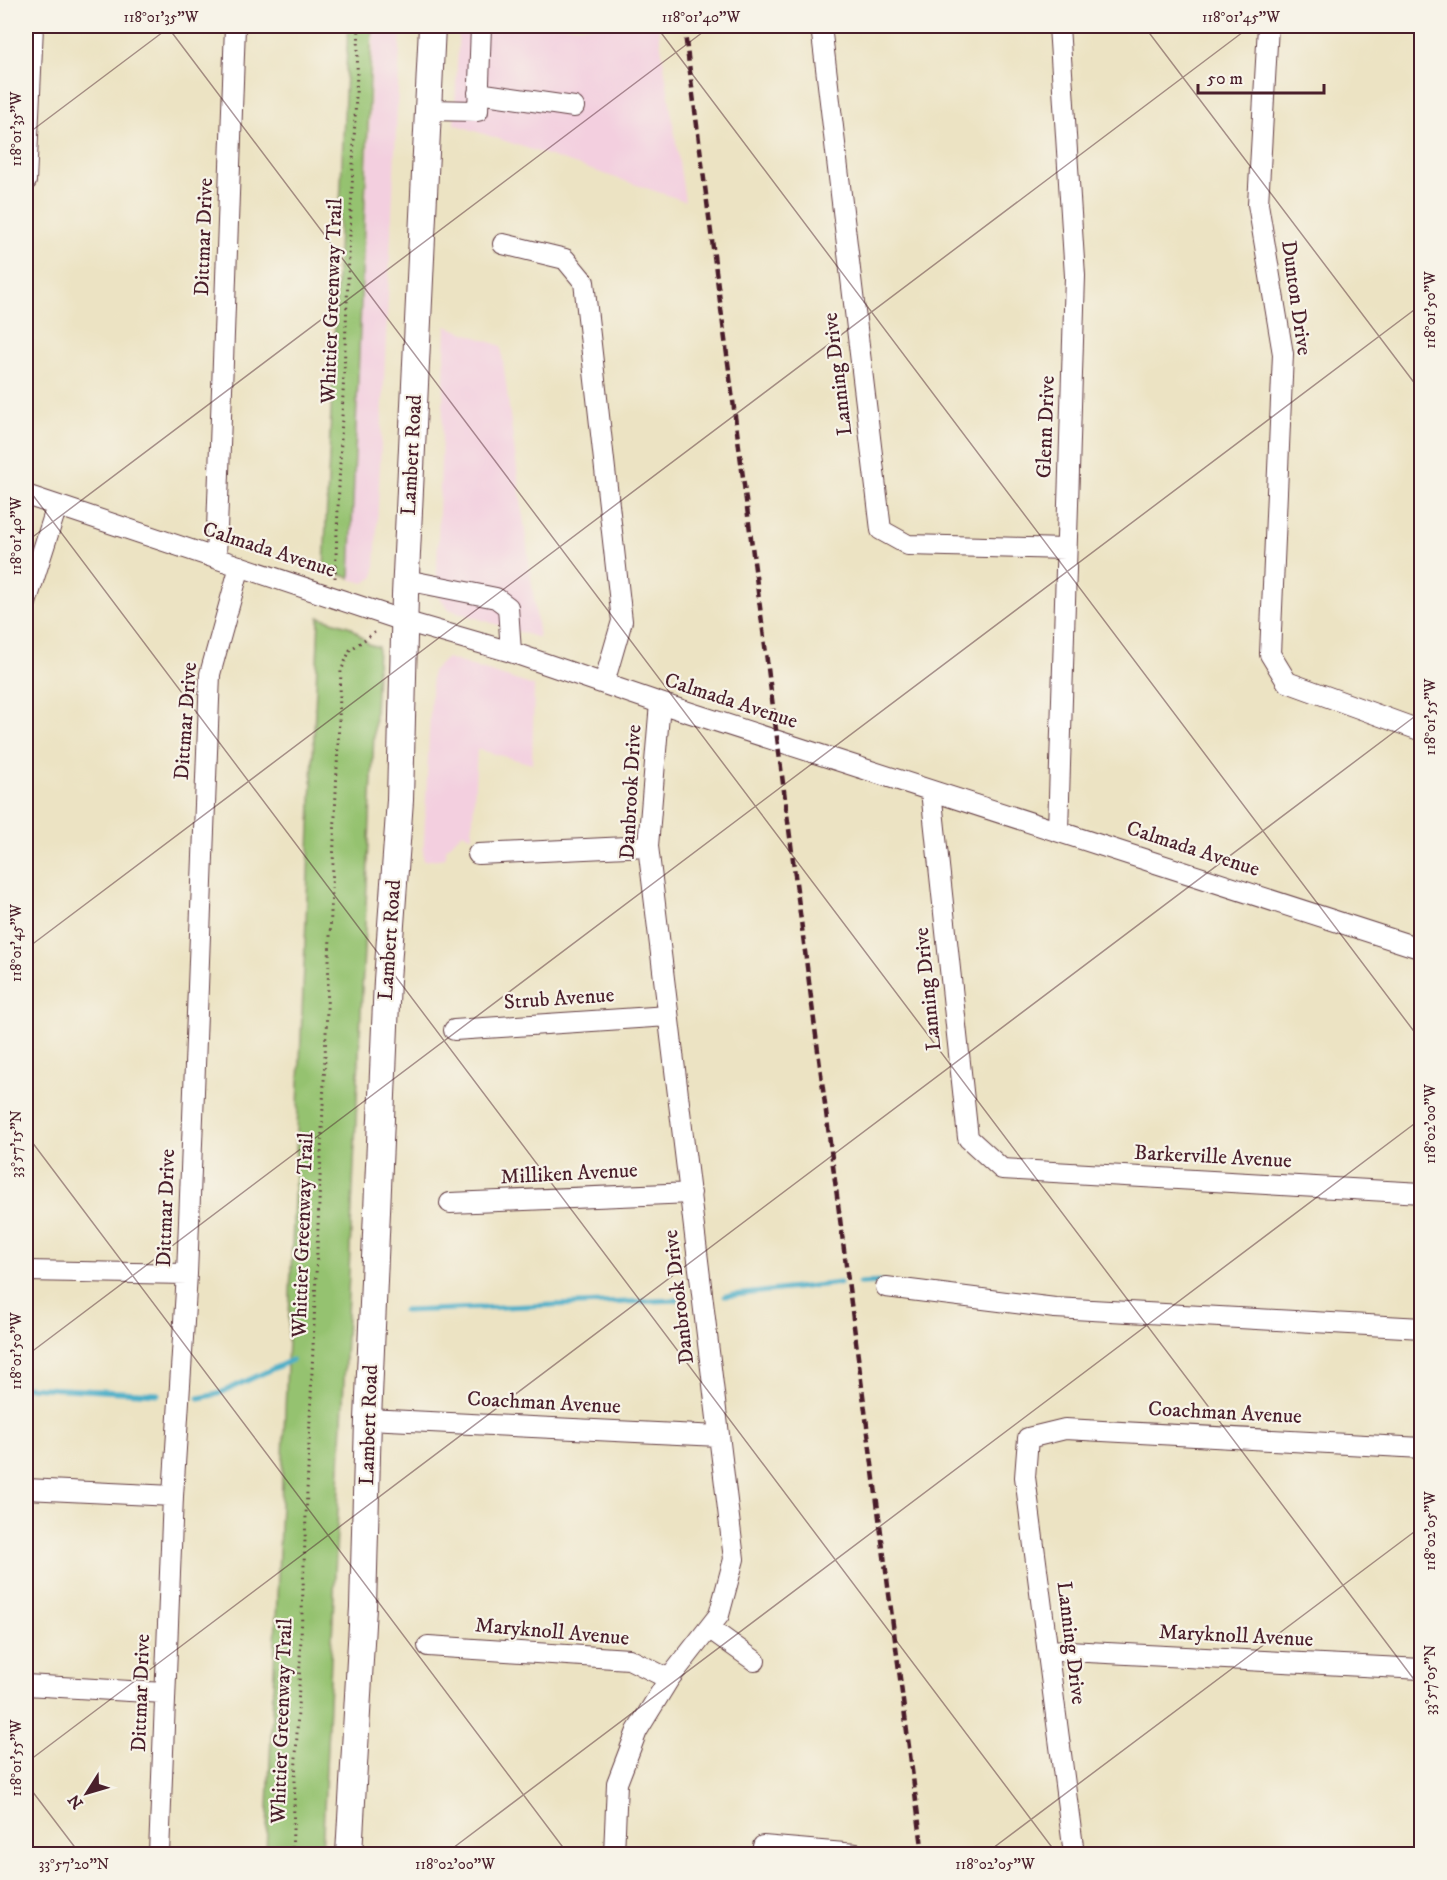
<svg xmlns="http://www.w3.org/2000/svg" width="1447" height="1880" font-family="'IM FELL DW Pica',serif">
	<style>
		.built { fill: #f3cfdf }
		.park { fill: #95c270; stroke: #70704e; stroke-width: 1.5 }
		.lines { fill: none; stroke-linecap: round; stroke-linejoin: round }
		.stream { stroke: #48aec8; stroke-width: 5 }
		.minor-casing { stroke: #623c42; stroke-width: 22 }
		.major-casing { stroke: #623c42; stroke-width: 28 }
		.path { stroke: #623c42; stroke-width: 3; stroke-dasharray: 1.5 4.5; stroke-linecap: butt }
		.minor { stroke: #fff; stroke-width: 20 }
		.major { stroke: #fff; stroke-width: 26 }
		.rail { stroke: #4a1f2b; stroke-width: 4.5; stroke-dasharray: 9 4.5; stroke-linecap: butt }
		.ticks { fill: none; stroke: #4a1f2b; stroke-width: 1.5; stroke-opacity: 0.45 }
		.labels { text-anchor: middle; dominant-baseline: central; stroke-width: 4.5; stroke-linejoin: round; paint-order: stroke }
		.street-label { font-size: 21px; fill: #4a1f2b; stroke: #f7f3e8 }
		.neatline { fill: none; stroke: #4a1f2b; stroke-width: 2 }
		.ticks-label { font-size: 15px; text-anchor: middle; fill: #4a1f2b }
	</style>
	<rect width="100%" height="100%" fill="#f7f3e8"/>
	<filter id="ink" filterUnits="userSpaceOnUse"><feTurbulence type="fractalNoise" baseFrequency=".0167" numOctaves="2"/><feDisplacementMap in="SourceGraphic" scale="12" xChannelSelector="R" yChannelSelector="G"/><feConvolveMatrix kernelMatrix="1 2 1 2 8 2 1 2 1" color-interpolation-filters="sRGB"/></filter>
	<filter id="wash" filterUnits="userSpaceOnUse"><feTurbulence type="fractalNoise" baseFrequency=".008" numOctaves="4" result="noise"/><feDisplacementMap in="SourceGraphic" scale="24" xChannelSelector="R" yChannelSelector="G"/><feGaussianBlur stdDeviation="1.35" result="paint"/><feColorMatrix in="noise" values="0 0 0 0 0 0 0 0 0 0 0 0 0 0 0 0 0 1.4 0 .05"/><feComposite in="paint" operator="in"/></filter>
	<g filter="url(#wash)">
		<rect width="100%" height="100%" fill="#ece3c3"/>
		<path class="built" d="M 374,26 L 401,26 L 375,568 L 374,577 L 364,583 L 350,579 Z
			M 459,26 L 658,26 L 685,201 L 454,124 Z
			M 446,326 L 501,346 L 539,638 L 448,609 L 436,593 Z
			M 447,658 L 534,686 L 532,764 L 477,749 L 472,836 L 463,833 L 457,837 L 446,849 L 445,858 L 423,861 L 432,671 Z"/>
		<path class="park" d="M 348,26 L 372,26 L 350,578 L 324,569 Z
			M 319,617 L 351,627 L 369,644 L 378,647 L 322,1854 L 266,1854 Z"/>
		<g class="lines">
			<path class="stream" d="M 859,1283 L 884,1282
				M 725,1296 L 840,1283
				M 404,1311 L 677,1300
				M 26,1387 L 158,1394
				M 199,1398 L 218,1394 L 292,1360"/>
		</g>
	</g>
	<g filter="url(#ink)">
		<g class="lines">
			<defs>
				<path id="minor" d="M 821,26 L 881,530 L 908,545 L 1066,549
					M 1268,26 L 1258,204 L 1283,354 L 1270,654 L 1287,682 L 1422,731
					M 478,93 L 574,107
					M 428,110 L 478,111 L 481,26
					M 26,181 L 33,26
					M 503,244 L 565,259 L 584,282 L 622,621 L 604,683
					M 26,495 L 404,621 L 511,652 L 660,703 L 1422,949
					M 216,557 L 235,26
					M 406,580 L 496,598 L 508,607 L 511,652
					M 26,603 L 57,506
					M 931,791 L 968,1138 L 1002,1169 L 1422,1193
					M 1058,830 L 1075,276 L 1059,26
					M 478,854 L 648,846
					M 454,1030 L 668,1016
					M 450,1203 L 691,1193
					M 26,1271 L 187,1274
					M 886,1287 L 1055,1308 L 1422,1328
					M 368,1419 L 719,1436
					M 26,1489 L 173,1496
					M 709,1628 L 755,1661
					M 428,1646 L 629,1659 L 669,1679
					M 1048,1650 L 1422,1669
					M 26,1685 L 164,1693
					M 763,1846 L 856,1854
					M 159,1854 L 173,1496 L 187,1274 L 210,674 L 240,566
					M 614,1854 L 617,1783 L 637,1731 L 669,1679 L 719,1615 L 734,1559 L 648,846 L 660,703
					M 1074,1854 L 1025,1477 L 1028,1438 L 1065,1429 L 1422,1448"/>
				<path id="major" d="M 349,1854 L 363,1607 L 368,1419 L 387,980 L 400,800 L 405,595 L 432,26"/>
			</defs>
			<use href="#minor" class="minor-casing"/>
			<use href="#major" class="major-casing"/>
			<path class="path" d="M 335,578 L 359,26
				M 292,1854 L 341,671 L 350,650 L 375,632"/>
			<use href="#minor" class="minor"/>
			<use href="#major" class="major"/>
			<path class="rail" d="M 684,26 L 923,1854"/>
		</g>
	</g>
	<path class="ticks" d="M 167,26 L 1422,1690M 656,26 L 1422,1042M 1144,26 L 1422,393M 26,135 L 171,26M 26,486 L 1057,1854M 26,542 L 711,26M 26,949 L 1251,26M 26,1134 L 568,1854M 26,1356 L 1422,304M 26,1763 L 1422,711M 26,1783 L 80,1854M 445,1854 L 1422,1118M 985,1854 L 1422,1526"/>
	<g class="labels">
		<g class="street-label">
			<text transform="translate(204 237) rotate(-88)">Dittmar Drive</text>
			<text transform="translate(1296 298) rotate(82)">Dunton Drive</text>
			<text transform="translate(332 301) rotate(-88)">Whittier Greenway Trail</text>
			<text transform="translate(838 374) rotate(-97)">Lanning Drive</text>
			<text transform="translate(1046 427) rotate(-88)">Glenn Drive</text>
			<text transform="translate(412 455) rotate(-87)">Lambert Road</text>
			<text transform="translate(269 550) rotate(18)">Calmada Avenue</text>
			<text transform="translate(731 701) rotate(18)">Calmada Avenue</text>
			<text transform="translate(186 721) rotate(-86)">Dittmar Drive</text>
			<text transform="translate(631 792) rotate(-87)">Danbrook Drive</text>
			<text transform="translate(1193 849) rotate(18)">Calmada Avenue</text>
			<text transform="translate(390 940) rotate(-86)">Lambert Road</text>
			<text transform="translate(928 989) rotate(-96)">Lanning Drive</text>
			<text transform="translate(559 999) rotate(-4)">Strub Avenue</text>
			<text transform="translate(1213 1157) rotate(3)">Barkerville Avenue</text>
			<text transform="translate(569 1174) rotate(-3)">Milliken Avenue</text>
			<text transform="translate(166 1208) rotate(-88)">Dittmar Drive</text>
			<text transform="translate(303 1235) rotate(-88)">Whittier Greenway Trail</text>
			<text transform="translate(679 1297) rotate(-97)">Danbrook Drive</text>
			<text transform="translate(544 1403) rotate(3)">Coachman Avenue</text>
			<text transform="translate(1225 1413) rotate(3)">Coachman Avenue</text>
			<text transform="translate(369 1425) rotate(-88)">Lambert Road</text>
			<text transform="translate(552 1632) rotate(5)">Maryknoll Avenue</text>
			<text transform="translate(1236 1636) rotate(3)">Maryknoll Avenue</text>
			<text transform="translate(1071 1643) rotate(83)">Lanning Drive</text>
			<text transform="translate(141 1693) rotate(-88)">Dittmar Drive</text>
			<text transform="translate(282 1721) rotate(-88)">Whittier Greenway Trail</text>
		</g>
	</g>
	<rect width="1447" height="1880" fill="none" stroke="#f7f3e8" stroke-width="66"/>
	<g transform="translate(87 1793) rotate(233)" stroke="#f7f3e8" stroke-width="4.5" paint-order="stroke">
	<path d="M0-4.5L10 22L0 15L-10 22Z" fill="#4a1f2b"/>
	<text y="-9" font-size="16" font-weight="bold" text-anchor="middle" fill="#4a1f2b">N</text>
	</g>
	<path d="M1198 84v9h126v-9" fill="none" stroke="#4a1f2b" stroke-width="3"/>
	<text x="1207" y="84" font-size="18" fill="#4a1f2b" stroke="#f7f3e8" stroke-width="4.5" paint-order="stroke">50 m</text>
	<rect x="33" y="33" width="1381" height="1814" class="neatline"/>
	<g class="ticks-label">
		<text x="161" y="22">118°01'35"W</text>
		<text x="701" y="22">118°01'40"W</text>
		<text x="1241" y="22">118°01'45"W</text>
		<text transform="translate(16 129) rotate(-90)" y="5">118°01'35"W</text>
		<text transform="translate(1430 310) rotate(-90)" y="5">118°01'50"W</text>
		<text transform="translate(16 536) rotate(-90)" y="5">118°01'40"W</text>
		<text transform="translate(1430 717) rotate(-90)" y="5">118°01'55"W</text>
		<text transform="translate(16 943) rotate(-90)" y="5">118°01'45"W</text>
		<text transform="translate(1430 1124) rotate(-90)" y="5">118°02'00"W</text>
		<text transform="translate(16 1144) rotate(-90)" y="5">33°57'15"N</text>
		<text transform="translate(16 1351) rotate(-90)" y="5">118°01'50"W</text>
		<text transform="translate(1430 1531) rotate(-90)" y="5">118°02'05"W</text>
		<text transform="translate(1430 1680) rotate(-90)" y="5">33°57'05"N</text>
		<text transform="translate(16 1758) rotate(-90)" y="5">118°01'55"W</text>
		<text x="74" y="1869">33°57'20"N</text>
		<text x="455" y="1869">118°02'00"W</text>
		<text x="995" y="1869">118°02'05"W</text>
	</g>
</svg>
